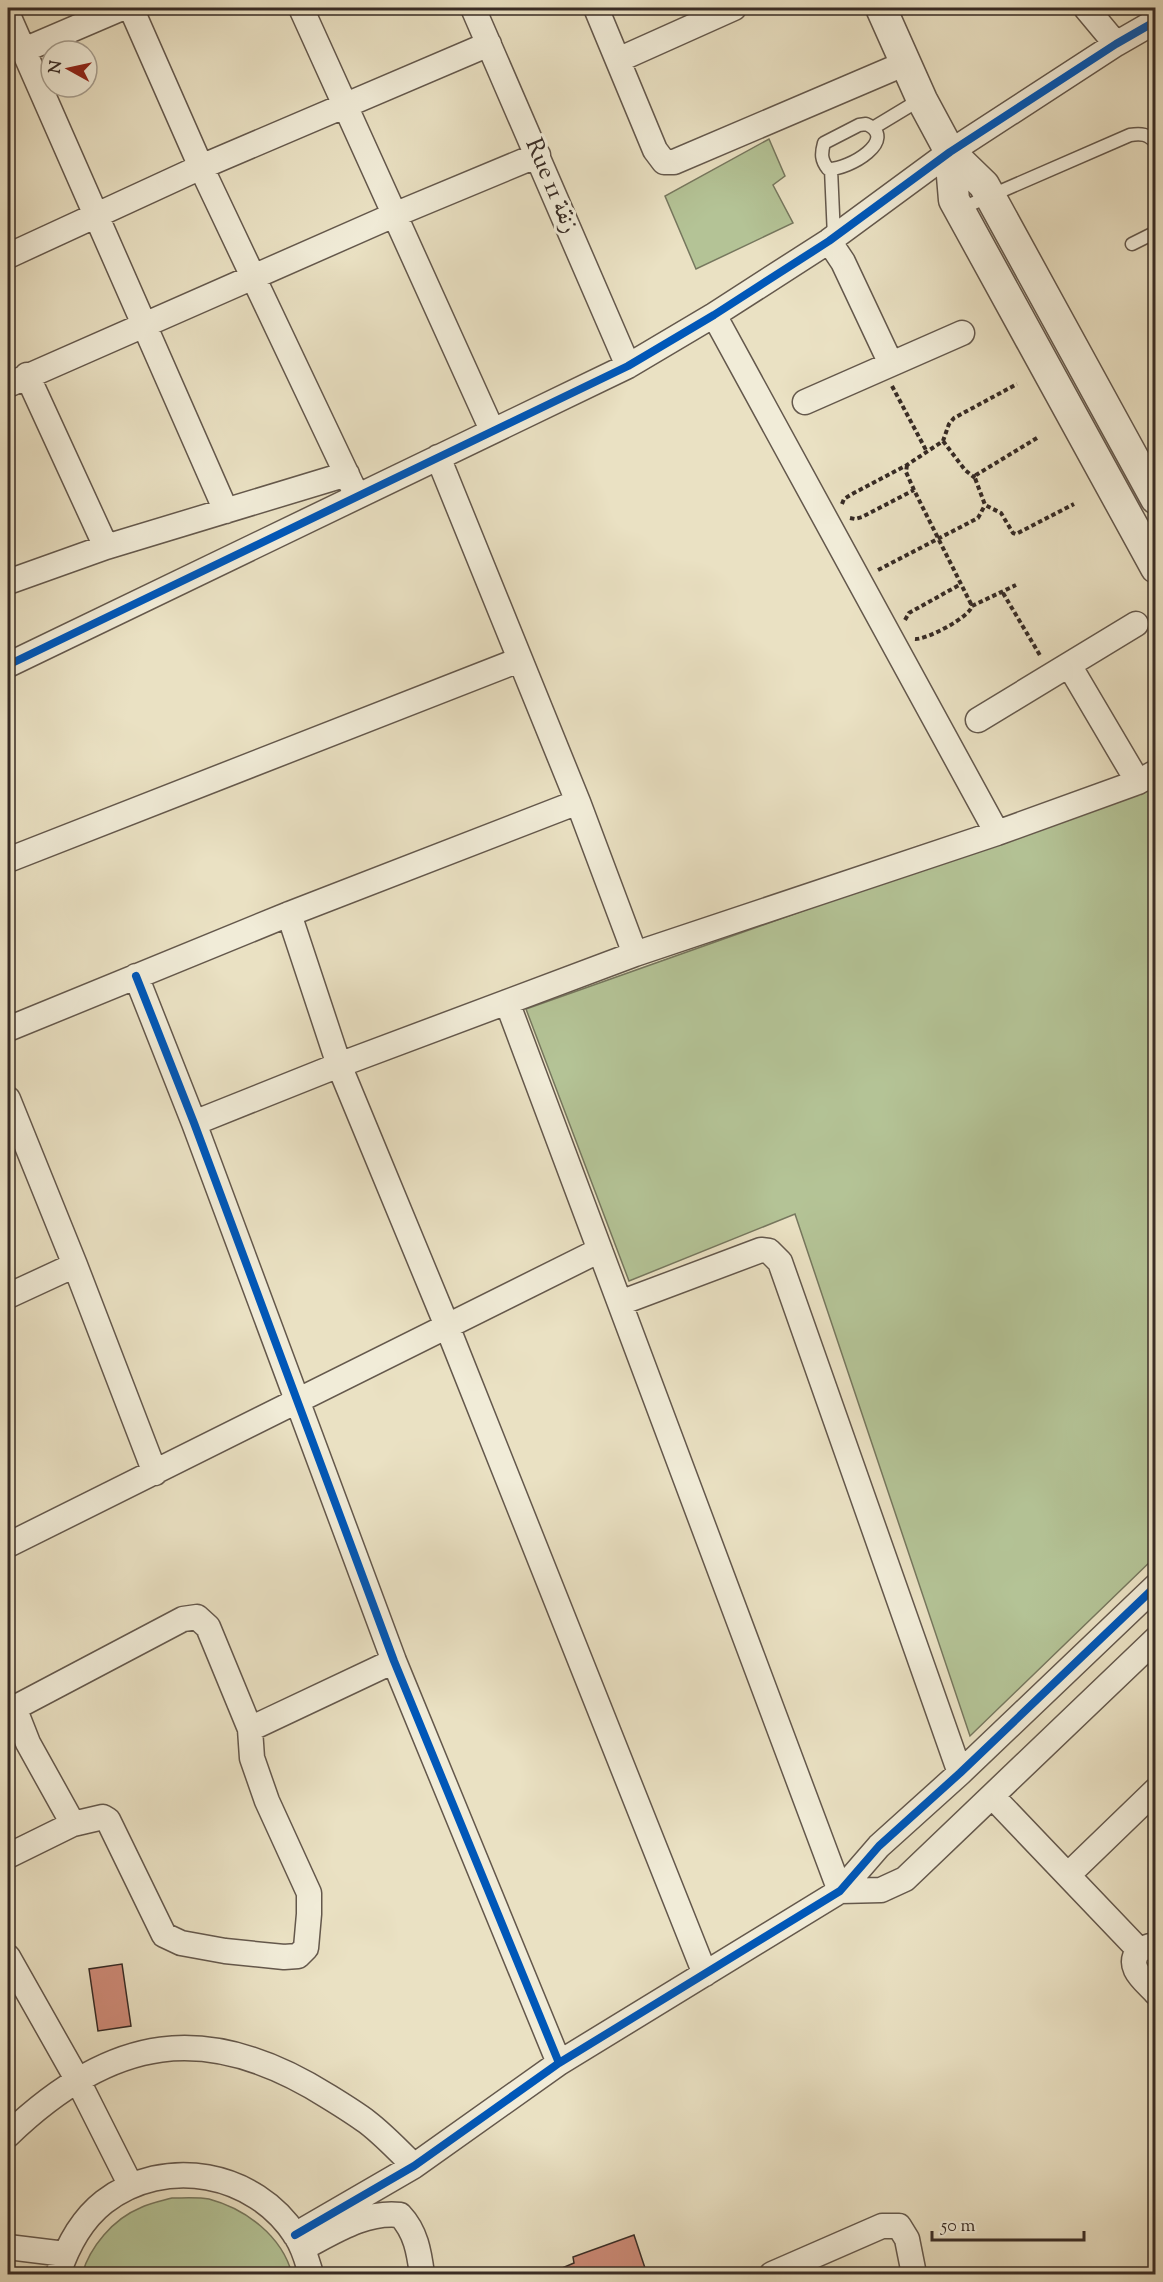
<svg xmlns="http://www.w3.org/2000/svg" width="1163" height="2282" font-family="'Sorts Mill Goudy',Amiri,serif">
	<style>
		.green { fill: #b4c396; stroke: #76775e; stroke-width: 1.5 }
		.building { fill: #ce8b78; stroke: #372b25; stroke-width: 1.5 }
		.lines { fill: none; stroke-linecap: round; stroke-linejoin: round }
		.service-casing { stroke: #64584c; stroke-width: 15 }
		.minor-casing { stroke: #64584c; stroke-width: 27 }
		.tertiary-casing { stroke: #64584c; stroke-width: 33 }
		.path { stroke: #372b25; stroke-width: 4; stroke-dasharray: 4.5 3; stroke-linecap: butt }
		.service { stroke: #f1ecd8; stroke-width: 12 }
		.minor { stroke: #f1ecd8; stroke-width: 24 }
		.tertiary { stroke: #f1ecd8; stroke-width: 30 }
		.cycleway-casing { stroke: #f1ecd8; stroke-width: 11 }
		.cycleway { stroke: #0057b8; stroke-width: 8 }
		.labels { text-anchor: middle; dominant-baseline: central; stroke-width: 6; stroke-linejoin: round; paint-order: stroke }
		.street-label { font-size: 24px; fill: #372b25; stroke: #f1ecd8 }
	</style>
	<rect width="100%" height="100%" fill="#eae1c3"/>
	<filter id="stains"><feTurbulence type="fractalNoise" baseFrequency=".00333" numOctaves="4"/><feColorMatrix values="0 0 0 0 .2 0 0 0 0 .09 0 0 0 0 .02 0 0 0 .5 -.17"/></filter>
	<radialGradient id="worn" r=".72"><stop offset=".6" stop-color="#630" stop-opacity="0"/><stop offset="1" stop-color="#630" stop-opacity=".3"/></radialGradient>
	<path class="green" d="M 769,139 L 785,176 L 773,185 L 793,223 L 696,269 L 665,196 Z
		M 1155,786 L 1155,1557 L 970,1736 L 795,1214 L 629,1281 L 526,1009 Z
		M 172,2198 C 184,2198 198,2197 209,2199 C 246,2209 282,2236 292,2274 L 82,2274 C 90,2247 113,2219 140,2208 C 150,2203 161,2201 172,2198 Z"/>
	<path class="building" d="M 122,1964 L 131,2026 L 98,2031 L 89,1969 Z
		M 634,2235 L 647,2274 L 548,2274 L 574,2263 L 573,2257 Z"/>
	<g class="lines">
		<defs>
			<path id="service" d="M 866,124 C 900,139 849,170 828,169 C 821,160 821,154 824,143 L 859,125 Z
				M 873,128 L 921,99
				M 831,169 L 834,237
				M 960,209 L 1130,135 C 1141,133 1148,134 1156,143
				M 1132,244 L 1156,232"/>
			<path id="minor" d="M 131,8 L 201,167 L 357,496
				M 301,8 L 492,430
				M 473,8 L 628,366
				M 596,8 L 655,150 L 664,162 L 674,162 L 906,63
				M 1086,8 L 1116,44
				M 8,15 L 226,511
				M 24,50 L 122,8
				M 618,60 L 734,8
				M 829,241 L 843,262 L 891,364
				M 8,256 L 201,167 L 489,44
				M 714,315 L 997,833
				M 27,375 L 106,547
				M 8,385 L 394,215 L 538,155
				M 805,402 L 962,333
				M 438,457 L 578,802 L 635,954
				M 8,582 L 106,547 L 347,474
				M 8,665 L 628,366 L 714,315 L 829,241 L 950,152 L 1116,44 L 1156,21
				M 1069,665 L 1138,782
				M 978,720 L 1136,624
				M 8,860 L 519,660
				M 289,914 L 339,1065 L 447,1326 L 705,1974
				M 136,976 L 194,1123 L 394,1661 L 559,2063
				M 507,1002 L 840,1891
				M 8,1029 L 289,914 L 578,802
				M 8,1099 L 75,1265 L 155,1473
				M 194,1123 L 339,1065 L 635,954 L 997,833 L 1138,782 L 1156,772
				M 8,1296 L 75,1265
				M 620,1303 L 761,1250 L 769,1251 L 780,1262 L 960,1773
				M 8,1545 L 600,1250
				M 250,1729 L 394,1661
				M 992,1796 L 1139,1950
				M 8,1856 L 73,1824 L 103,1817 L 108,1820 L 164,1935 L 181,1943 L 225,1951 L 284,1957 L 298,1956 L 306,1948 L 309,1914 L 309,1893 L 267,1801 L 252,1758 L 250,1729 L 208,1627 L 197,1617 L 183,1619 L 20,1705 L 15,1710 L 28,1743 L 73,1824
				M 1068,1875 L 1156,1790
				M 840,1891 L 881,1890 L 905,1879 L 1156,1639
				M 1156,1947 L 1150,1946 L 1139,1950 C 1125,1967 1144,1980 1156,1993
				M 8,1957 L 77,2079 L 131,2186
				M 8,2135 C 111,2036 206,2019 329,2097 C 342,2105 355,2113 367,2122 C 384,2135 399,2151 414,2166
				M 295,2235 L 414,2166 L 559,2063 L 840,1891 L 879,1846 L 960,1773 L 1156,1586
				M 8,2247 L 65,2254
				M 303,2248 C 334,2232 365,2211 400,2215 C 416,2232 419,2252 422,2274
				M 58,2274 C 67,2247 81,2220 104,2202 C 165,2155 255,2172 296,2236 C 304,2248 307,2261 311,2274
				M 772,2274 L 882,2226 L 899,2226 L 907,2239 L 914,2274"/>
			<path id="tertiary" d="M 881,8 L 922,100 L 950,152 L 984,185 L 1156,499
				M 950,152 L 954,200 L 1156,568"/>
		</defs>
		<use href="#service" class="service-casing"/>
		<use href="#minor" class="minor-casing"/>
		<use href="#tertiary" class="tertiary-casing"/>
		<path class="path" d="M 892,386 L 927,452
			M 1037,438 L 976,475 L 975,478 L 985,505 L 1001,513 L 1013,533 L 1016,534 L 1074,504
			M 943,441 L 965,470 L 975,478
			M 907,465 L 906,472 L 914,490 L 972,606
			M 842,504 L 844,499 L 852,494 L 907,465 L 943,441 L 949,424 L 954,418 L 1017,384
			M 850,518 L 855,519 L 862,517 L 914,490
			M 878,570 L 978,518 L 985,505
			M 1003,593 L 1041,657
			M 905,620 L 909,613 L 961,584
			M 915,639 C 926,640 970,617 972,606 L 1016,585"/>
		<use href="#service" class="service"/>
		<use href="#minor" class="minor"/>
		<use href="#tertiary" class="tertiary"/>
		<defs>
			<path id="cycleway" d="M 8,665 L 628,366 L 714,315 L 829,241 L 950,152 L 1116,44 L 1156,21
				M 136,976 L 194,1123 L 394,1661 L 559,2063
				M 295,2235 L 414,2166 L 559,2063 L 840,1891 L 879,1846 L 960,1773 L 1156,1586"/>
		</defs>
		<use href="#cycleway" class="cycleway-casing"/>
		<use href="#cycleway" class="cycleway"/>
	</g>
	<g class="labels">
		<g class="street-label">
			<text transform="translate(551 186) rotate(67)">Rue 11 زنقة</text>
		</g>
	</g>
	<rect width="1163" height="2282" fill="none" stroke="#eae1c3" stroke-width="30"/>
	<rect x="9" y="9" width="1145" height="2264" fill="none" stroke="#372b25" stroke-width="3"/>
	<rect x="15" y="15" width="1133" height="2252" fill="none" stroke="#372b25" stroke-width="1.5"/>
	<g transform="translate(69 69) rotate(278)"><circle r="28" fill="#f1ecd8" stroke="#a79f90" stroke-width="1.5"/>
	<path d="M0-4.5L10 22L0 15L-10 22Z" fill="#8f2418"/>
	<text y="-9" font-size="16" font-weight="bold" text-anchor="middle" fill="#372b25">N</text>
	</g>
	<path d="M932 2231v9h152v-9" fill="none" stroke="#372b25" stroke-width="3"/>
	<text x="941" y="2231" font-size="18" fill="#372b25" stroke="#f1ecd8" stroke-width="4.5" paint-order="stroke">50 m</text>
	<rect width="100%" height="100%" filter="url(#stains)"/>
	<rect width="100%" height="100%" fill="url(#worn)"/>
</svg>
